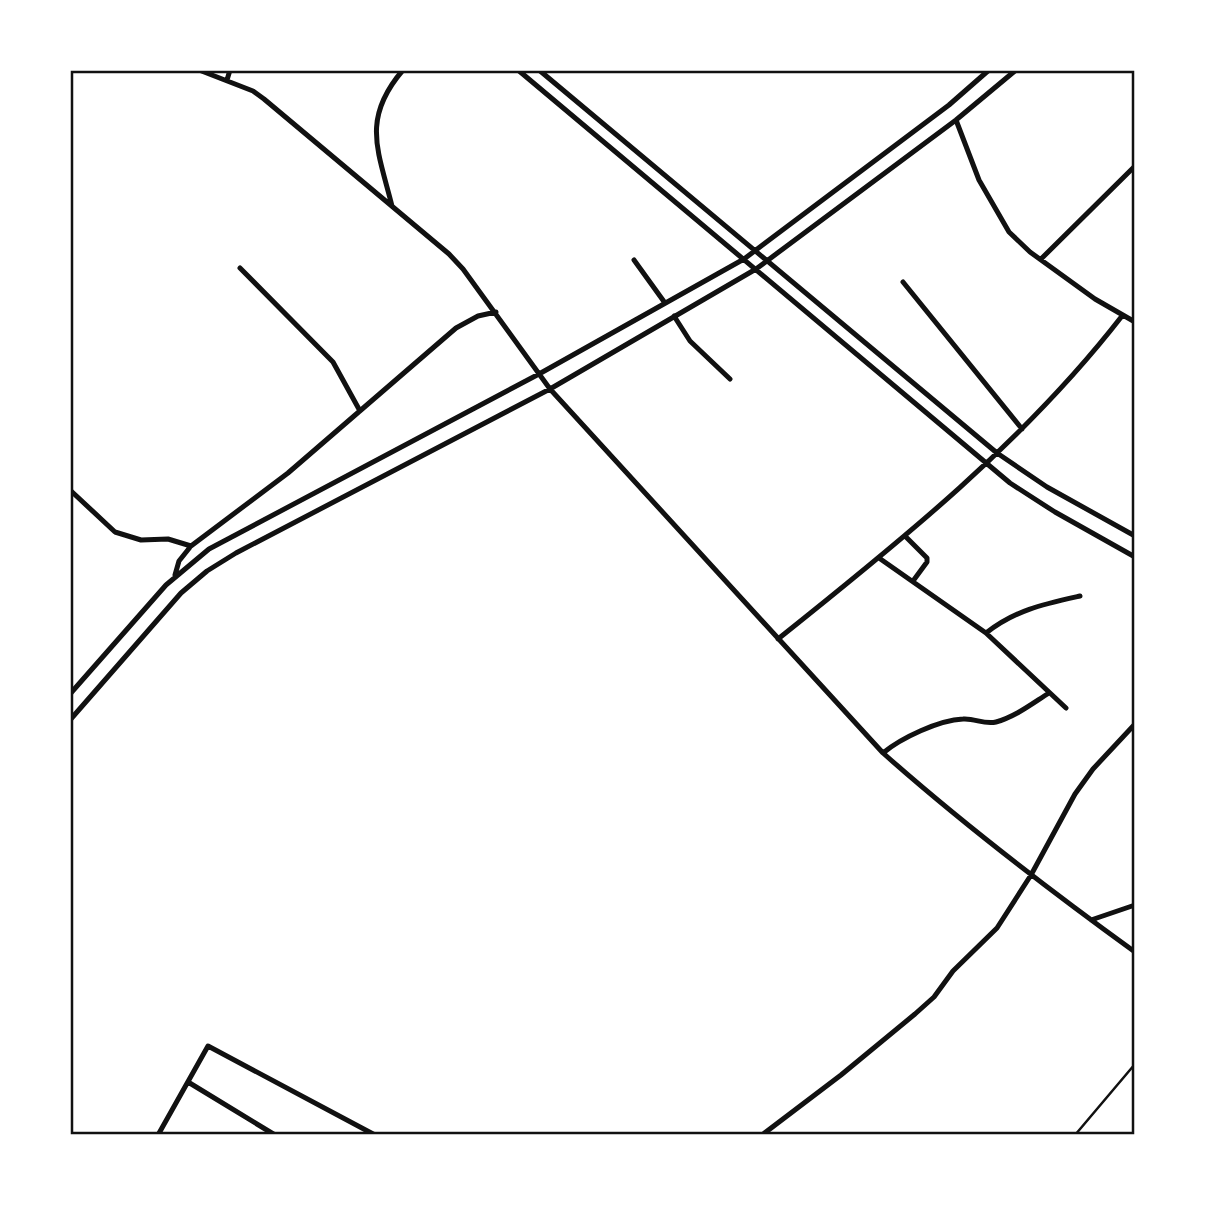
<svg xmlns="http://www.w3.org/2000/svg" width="1205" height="1205" font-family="Roboto,sans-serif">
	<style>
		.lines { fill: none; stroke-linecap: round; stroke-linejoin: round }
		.service { stroke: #111; stroke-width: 2.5 }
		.minor { stroke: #111; stroke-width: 5 }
		.neatline { fill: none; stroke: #111; stroke-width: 2.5 }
	</style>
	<rect width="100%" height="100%" fill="#fff"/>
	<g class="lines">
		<path class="service" d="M 1075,1135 L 1135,1064"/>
		<path class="minor" d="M 199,70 L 253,91 L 264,99 L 449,254 L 463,269 L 550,389 L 883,753 C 963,824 1048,889 1135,952
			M 518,70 L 1010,483 L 1055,512 L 1135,557
			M 539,70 L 997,453 L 1047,487 L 1135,536
			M 227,80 L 230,70
			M 956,120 L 979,180 L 1009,232 L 1030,252 L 1095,299 L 1135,322
			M 392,206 C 378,150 361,119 403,70
			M 1041,259 L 1135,166
			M 634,260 L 665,303
			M 240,268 L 333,362 L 360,411
			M 903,282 L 1022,429
			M 674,316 L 690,341 L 730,379
			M 70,490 L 115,532 L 141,540 L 168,539 L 191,546
			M 905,536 L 927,558 L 927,562 L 913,581
			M 879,558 L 986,633 L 1066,708
			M 175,575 L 179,561 L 191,546 L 288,473 L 456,328 L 478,316 L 496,312
			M 986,633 C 1015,610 1044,604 1080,596
			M 778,639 C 901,541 1025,441 1122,316
			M 70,694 L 166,585 L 209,549 L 539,374 L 744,259 L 949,105 L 989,70
			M 70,720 L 181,593 L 207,571 L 236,553 L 550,389 L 756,269 L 956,120 L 1016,70
			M 883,753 C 901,738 939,720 963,719 C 975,718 984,725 996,722 C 1015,717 1033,703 1049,693
			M 1091,920 L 1135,905
			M 188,1082 L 275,1135
			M 158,1135 L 208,1046 L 375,1135
			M 762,1135 L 841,1075 L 915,1014 L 934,997 L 953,971 L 997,928 L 1031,875 L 1075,794 L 1093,769 L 1135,724"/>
	</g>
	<rect width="1205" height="1205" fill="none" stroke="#ffffff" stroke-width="144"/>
	<rect x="72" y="72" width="1061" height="1061" class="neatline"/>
</svg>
